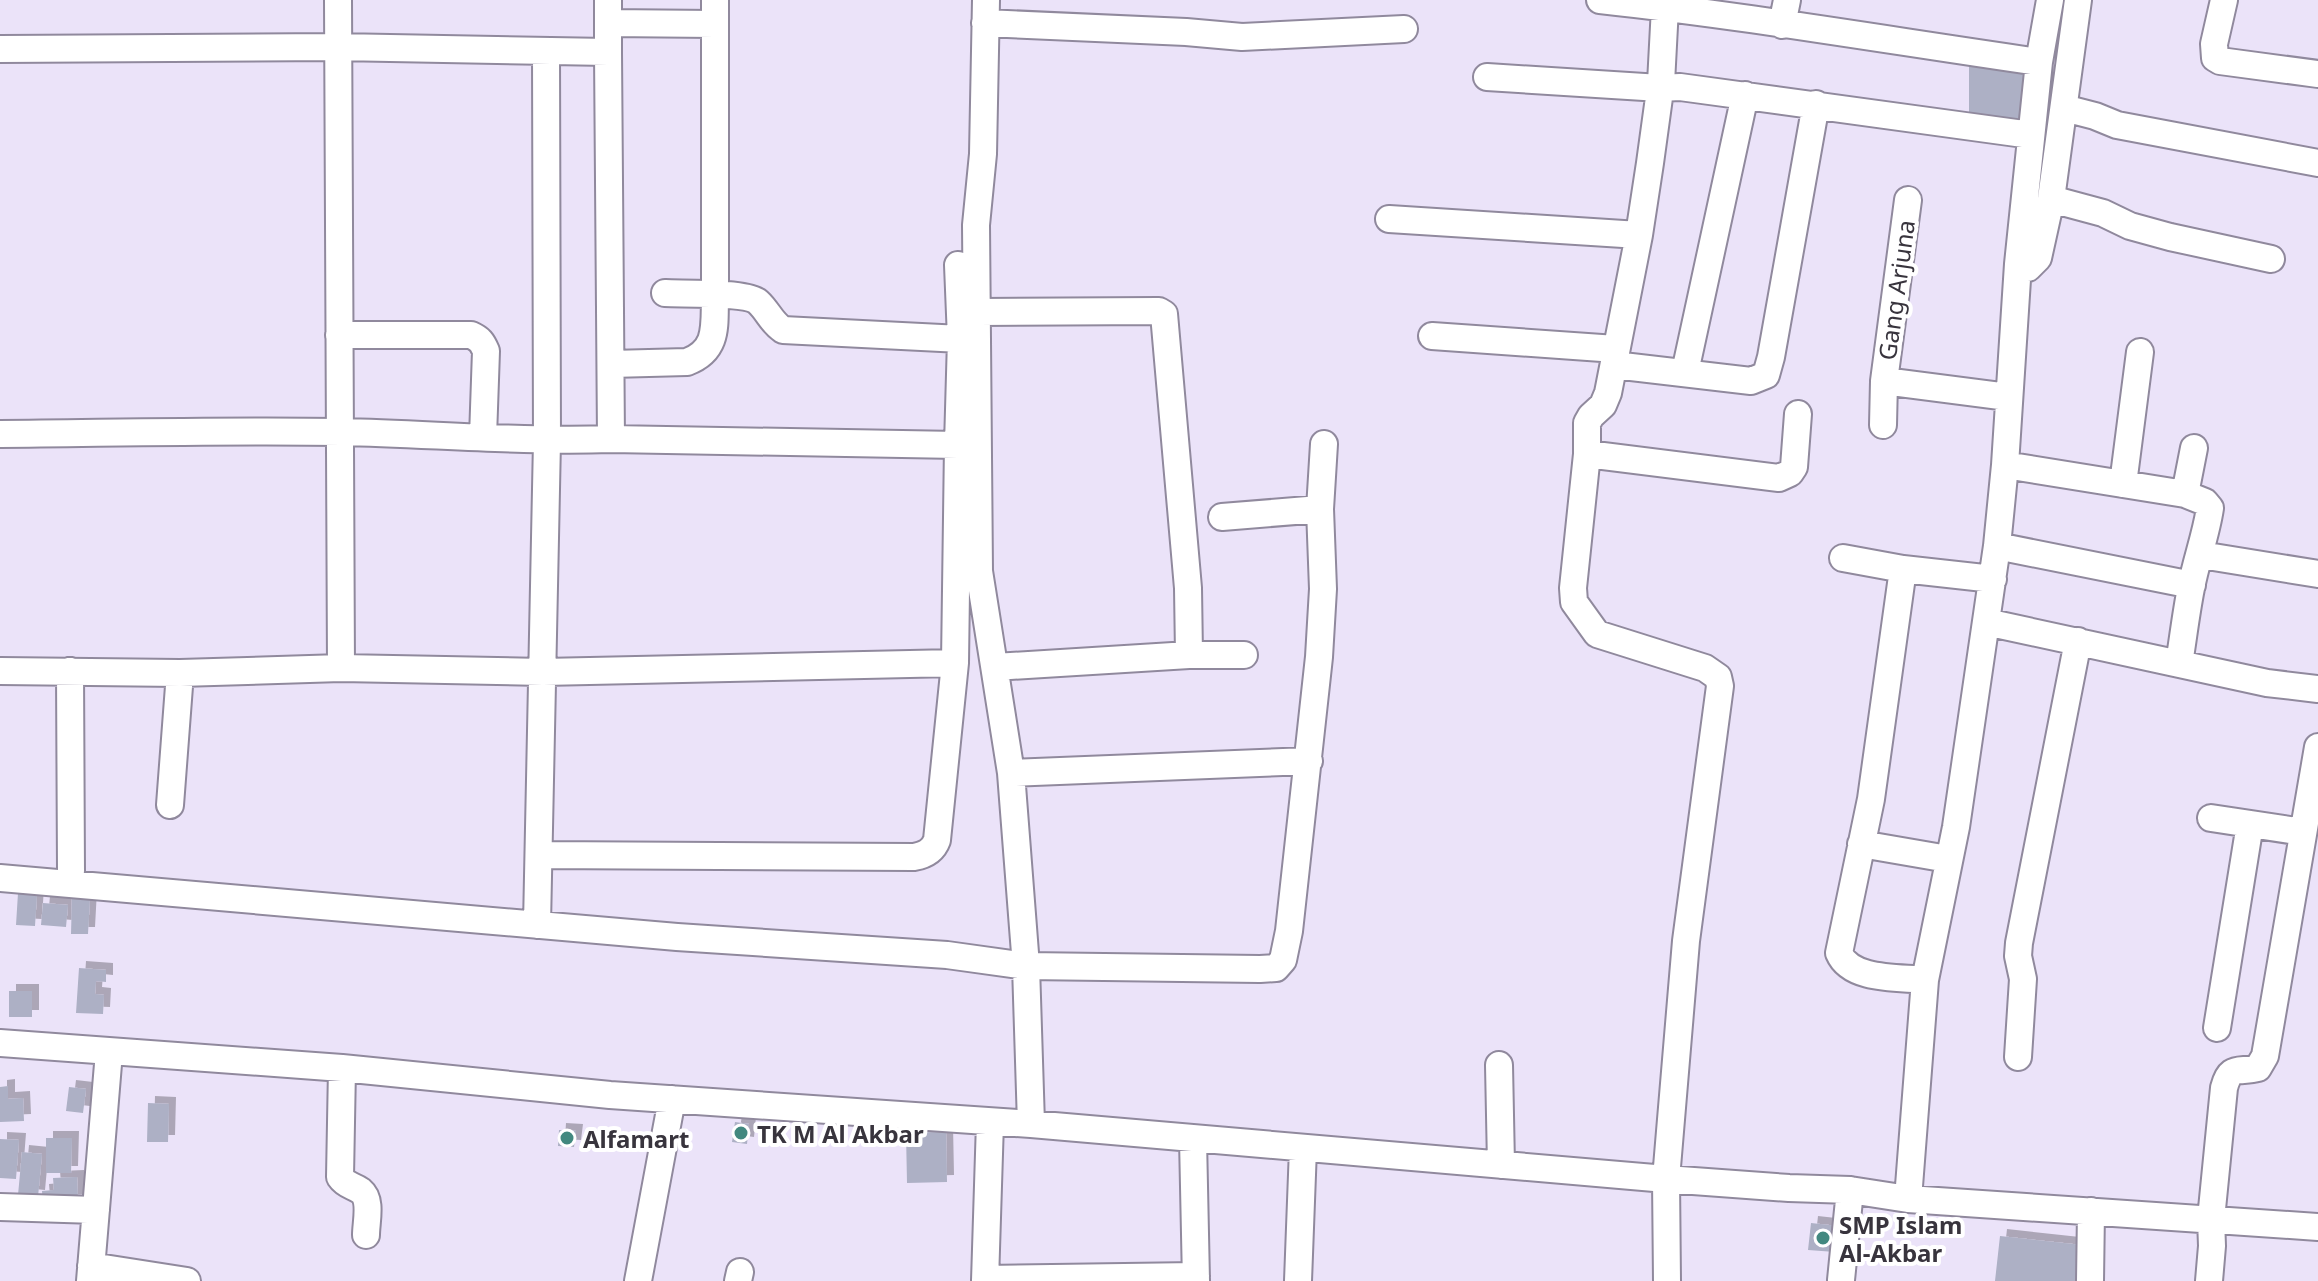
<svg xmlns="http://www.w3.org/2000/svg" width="2318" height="1281" font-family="'Noto Sans',sans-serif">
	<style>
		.building { fill: #adb0c5; filter: url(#shadow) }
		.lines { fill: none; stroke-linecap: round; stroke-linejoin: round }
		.minor-casing { stroke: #90899d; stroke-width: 30 }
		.minor { stroke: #fff; stroke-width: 26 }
		.poi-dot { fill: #42887f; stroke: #fff; stroke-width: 3 }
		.labels { text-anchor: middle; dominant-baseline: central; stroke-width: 8; stroke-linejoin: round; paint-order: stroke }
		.street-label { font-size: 24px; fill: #38343d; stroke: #fff }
		.poi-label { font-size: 24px; font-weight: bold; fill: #38343d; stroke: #fff; text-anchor: start }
	</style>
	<defs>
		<filter id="shadow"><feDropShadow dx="7" dy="-7" stdDeviation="0" flood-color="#0004"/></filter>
	</defs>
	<rect width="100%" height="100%" fill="#ebe3f9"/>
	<path class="building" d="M 1969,66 L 2030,67 L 2029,125 L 1969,124 Z
		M 18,893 L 37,894 L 35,926 L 16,925 Z
		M 72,897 L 90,897 L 88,934 L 71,934 Z
		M 43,903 L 68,905 L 66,927 L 41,925 Z
		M 79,968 L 106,970 L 106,982 L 96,981 L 95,994 L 104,995 L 103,1014 L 76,1013 Z
		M 9,991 L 32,991 L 32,1017 L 9,1017 Z
		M 8,1086 L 8,1099 L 23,1098 L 24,1121 L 0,1122 L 0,1087 Z
		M 69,1087 L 86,1089 L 83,1113 L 66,1111 Z
		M 148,1103 L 169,1104 L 168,1142 L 147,1142 Z
		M 735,1122 L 749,1124 L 747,1144 L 732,1142 Z
		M 559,1130 L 576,1131 L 574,1147 L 558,1146 Z
		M 946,1132 L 947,1182 L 907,1183 L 906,1133 Z
		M 46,1138 L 72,1138 L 71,1173 L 46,1173 Z
		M 0,1139 L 19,1140 L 16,1179 L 0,1178 Z
		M 22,1152 L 42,1154 L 38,1197 L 18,1195 Z
		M 77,1177 L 78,1201 L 43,1203 L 42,1191 L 54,1190 L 53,1178 Z
		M 1811,1223 L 1838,1226 L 1835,1252 L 1808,1250 Z
		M 2000,1236 L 2082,1245 L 2078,1281 L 1995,1281 Z"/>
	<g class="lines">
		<defs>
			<path id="minor" d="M 338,0 L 341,668
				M 986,0 L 983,154 L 976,225 L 979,571 L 1011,773 L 1026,966 L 1260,969 L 1276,968 L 1283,960 L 1289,931 L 1319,657 L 1323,589 L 1320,509 L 1324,444
				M 1600,0 C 1747,16 1893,41 2039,62
				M 2224,0 L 2214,44 L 2215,58 L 2220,61 L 2318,74
				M 1665,7 L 1661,83 L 1650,163 L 1639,235 L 1608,393 L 1603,405 L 1591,416 L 1587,423 L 1587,454 L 1573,588 L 1574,602 L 1597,634 L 1705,668 L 1718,677 L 1720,686 L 1686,941 L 1666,1179 L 1667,1281
				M 608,23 L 715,24
				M 985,23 L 1186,32 L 1242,37 L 1404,29
				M 1782,25 L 1787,0
				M 0,49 L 337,47 L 608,52 L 608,0
				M 1487,77 L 1660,88 L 1680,87 L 2031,135
				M 2064,108 L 2095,116 L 2117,125 L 2318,163
				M 2051,199 L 2103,213 L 2130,226 L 2170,237 L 2271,259
				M 1389,219 L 1639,235
				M 2018,264 L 2023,268 L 2028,268 L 2038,258 L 2051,199 L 2078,0
				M 958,265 L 961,339 L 958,445
				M 665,293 C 683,294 747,292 758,302 C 768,311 771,322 783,330 L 961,339
				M 978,312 L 1159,311 L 1164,314 L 1188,588 L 1189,655
				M 339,335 L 471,335 C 480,339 482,342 486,351 L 483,437
				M 1432,336 L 1616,349
				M 611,364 L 687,362 C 719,350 714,325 715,296 L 715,0
				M 1614,365 L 1751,381 L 1766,375 L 1771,357 L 1816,104
				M 1685,372 L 1745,95
				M 1884,381 L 1908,200
				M 1883,425 L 1884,381 L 2008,397
				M 0,434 C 114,433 228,430 342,432 C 432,434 521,442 611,439
				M 1587,454 L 1779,478 L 1790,473 L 1794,467 L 1798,414
				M 2005,465 L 2185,494 L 2205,502 L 2210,508 C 2206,535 2196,561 2191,588 C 2186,613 2183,639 2179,664
				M 2123,484 L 2140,352
				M 2185,494 L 2194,448
				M 1222,517 L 1320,509
				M 1997,546 L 2192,585
				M 2201,555 L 2318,574
				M 1843,558 L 1903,569
				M 1986,622 L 2267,683 L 2318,689
				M 995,667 L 1189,655 L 1244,655
				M 0,671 L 180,673 L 341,668 L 543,672 L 955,663
				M 70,671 L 71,871
				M 1011,773 L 1309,761
				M 170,805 L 180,673
				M 2211,818 L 2303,832
				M 1861,844 L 1948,859
				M 539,855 L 914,857 C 925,855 933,851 937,840 L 955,663 L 958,445 L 611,439 L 608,52
				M 0,878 L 677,937 L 947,955 L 1026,966 L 1031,1124
				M 537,925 L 547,441 L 546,51
				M 1925,980 C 1899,977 1851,981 1839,953 L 1871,799 L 1903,569 L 1993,579
				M 2217,1028 L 2250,824
				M 0,1043 L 342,1068 L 610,1095 L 1031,1124 L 1666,1179 L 1789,1188 L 1850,1190 L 1908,1199 L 2318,1227
				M 2018,1057 L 2023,979 L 2018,956 L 2019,943 L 2078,641
				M 1499,1065 L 1501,1165
				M 342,1068 L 340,1177 C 346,1186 353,1185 361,1191 C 372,1200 366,1222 366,1235
				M 1193,1139 L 1196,1281
				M 1908,1199 L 1925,980 L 1956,827 L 1997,546 L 2005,465 L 2018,264 L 2039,62 L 2050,0
				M 0,1207 L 96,1210
				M 91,1266 L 187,1281
				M 985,1279 L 1196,1276
				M 1841,1280 L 1850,1190
				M 90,1281 L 109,1052
				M 638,1281 L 672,1099
				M 738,1281 L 740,1272
				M 985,1281 L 990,1122
				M 1298,1281 L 1303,1148
				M 2090,1281 L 2091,1211
				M 2209,1281 L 2212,1246 L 2211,1219 L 2224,1088 C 2230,1064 2239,1073 2258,1068 L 2265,1056 L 2318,747"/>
		</defs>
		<use href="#minor" class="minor-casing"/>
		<use href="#minor" class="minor"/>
	</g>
	<g class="poi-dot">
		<circle cx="741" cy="1133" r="8"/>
		<circle cx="567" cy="1138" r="8"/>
		<circle cx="1823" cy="1238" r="8"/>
	</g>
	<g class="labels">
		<g class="street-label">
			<text transform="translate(1896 290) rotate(-82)">Gang Arjuna</text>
		</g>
		<g class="poi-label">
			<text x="757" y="1133">TK M Al Akbar</text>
			<text x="583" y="1138">Alfamart</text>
			<text x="1839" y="1224">SMP Islam<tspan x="1839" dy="28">Al-Akbar</tspan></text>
		</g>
	</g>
</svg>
